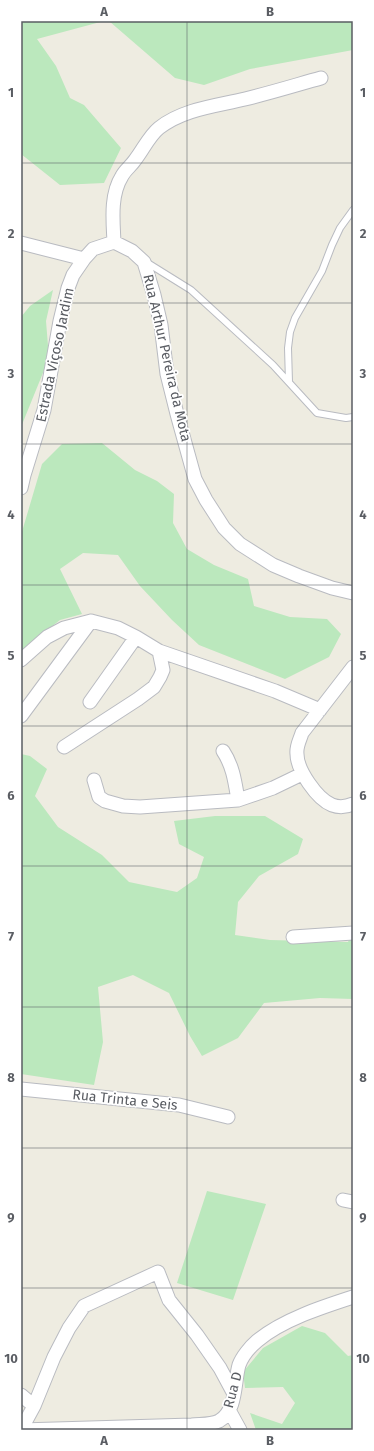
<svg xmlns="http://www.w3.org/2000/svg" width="374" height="1451" font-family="'Fira Sans',sans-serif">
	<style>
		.green { fill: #bbe8bd }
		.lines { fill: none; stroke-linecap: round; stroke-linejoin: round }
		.lane-casing { stroke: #b9bbc1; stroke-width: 8 }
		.street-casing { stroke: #b9bbc1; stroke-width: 15 }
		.lane { stroke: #fff; stroke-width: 6 }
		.street { stroke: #fff; stroke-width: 13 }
		.grid { fill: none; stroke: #5a5d63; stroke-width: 1; stroke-opacity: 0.55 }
		.labels { text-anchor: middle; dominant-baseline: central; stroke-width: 3.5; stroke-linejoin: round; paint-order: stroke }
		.street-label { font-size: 14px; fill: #5a5d63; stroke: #fff }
		.neatline { fill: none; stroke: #5a5d63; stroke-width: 1.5 }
		.grid-label { font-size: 13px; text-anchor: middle; font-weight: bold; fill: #5a5d63 }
	</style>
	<rect width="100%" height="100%" fill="#eeece1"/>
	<path class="green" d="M 21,21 L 104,21 L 37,39 L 56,66 L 70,98 L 84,105 L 121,148 L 104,183 L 60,185 L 21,154 Z
		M 109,21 L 353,21 L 353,50 L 250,69 L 204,85 L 175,78 Z
		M 53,290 L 46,321 L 49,358 L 21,427 L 21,317 L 30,306 Z
		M 102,443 L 135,470 L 157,481 L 174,494 L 173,523 L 187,549 L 214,565 L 248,579 L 254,606 L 290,617 L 327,619 L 341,634 L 329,657 L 285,679 L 199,645 L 172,620 L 140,586 L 118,555 L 83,553 L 60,569 L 82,614 L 60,620 L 21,651 L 21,535 L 42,464 L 62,444 Z
		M 21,754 L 30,756 L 47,769 L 35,796 L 58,827 L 102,855 L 129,882 L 177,892 L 197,878 L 204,857 L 179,844 L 174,821 L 215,816 L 265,816 L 303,839 L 298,854 L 259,876 L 238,902 L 235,935 L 270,940 L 348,942 L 353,931 L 353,999 L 320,998 L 264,1003 L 238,1038 L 202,1056 L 190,1036 L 169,993 L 133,975 L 98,987 L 103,1042 L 94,1085 L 21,1074 Z
		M 207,1191 L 266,1204 L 233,1300 L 177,1283 Z
		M 302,1326 L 325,1333 L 348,1356 L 353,1355 L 353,1430 L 256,1430 L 250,1413 L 282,1424 L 295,1403 L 283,1387 L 245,1388 L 243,1372 L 263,1348 Z"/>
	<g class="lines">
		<defs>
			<path id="lane" d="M 146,262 L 191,290 L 273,365 L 317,413 L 346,418 L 353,417
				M 289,382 L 288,348 L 290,332 L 295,318 L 322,271 L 332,245 L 340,228 L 353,210"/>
			<path id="street" d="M 114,242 L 132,251 L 144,262 L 154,295 L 161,325 L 167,374 L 177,414 L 195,479 L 206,500 L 224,528 L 240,544 L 273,565 L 299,576 L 332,588 L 353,593
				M 114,242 C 113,221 110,195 122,176 C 125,170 131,166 135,160 C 143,150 149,136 159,128 C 183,109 216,106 245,99 C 270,93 296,85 321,78
				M 21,243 L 84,259
				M 21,488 L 24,475 L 44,410 L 60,321 L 68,288 L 73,275 L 84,259 L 93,249 L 114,242
				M 159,651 L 275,691 L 320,710
				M 21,660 L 47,637 L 64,628 L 91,621 L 118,628 L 136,637 L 159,651 L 163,670 L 160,677 L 154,687 L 138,699 L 64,747
				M 353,667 L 302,733 C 300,740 296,746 297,754 C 297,770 317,799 332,805 C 340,808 346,807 353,804
				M 90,702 L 136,637
				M 21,716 L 91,621
				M 223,751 C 233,766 235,782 238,800
				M 94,780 L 99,797 L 105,801 L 123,806 L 140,807 L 238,800 L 273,788 L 302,774
				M 293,937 L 353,933
				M 21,1089 L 179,1105 L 228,1117
				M 343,1200 L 353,1202
				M 21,1395 L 34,1406 L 21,1430
				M 34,1406 L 54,1357 L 69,1328 L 84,1306 L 158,1272 L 169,1300 L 197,1335 L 220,1368 L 234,1394
				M 229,1410 L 240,1430
				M 21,1430 L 192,1425 C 200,1424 211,1425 219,1421 C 237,1411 234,1382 239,1365 C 242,1357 250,1347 257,1341 C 282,1320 322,1307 353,1297"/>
		</defs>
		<use href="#lane" class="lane-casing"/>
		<use href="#street" class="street-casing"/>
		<use href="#lane" class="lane"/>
		<use href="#street" class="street"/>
	</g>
	<path class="grid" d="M 187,21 L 187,1430M 21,163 L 353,163M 21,303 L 353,303M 21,444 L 353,444M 21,585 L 353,585M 21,726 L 353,726M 21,866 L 353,866M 21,1007 L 353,1007M 21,1148 L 353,1148M 21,1288 L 353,1288"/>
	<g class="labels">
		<g class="street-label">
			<text transform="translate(55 355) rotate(-78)">Estrada Viçoso Jardim</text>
			<text transform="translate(167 358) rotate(77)">Rua Arthur Pereira da Mota</text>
			<text transform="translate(125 1100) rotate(6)">Rua Trinta e Seis</text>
			<text transform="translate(233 1390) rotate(-75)">Rua D</text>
		</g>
	</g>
	<rect width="374" height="1451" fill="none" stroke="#ffffff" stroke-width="44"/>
	<rect x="22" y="22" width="330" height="1407" class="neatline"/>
	<g class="grid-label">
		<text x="104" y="16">A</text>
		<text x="270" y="16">B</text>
		<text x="11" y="97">1</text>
		<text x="363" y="97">1</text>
		<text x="11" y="238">2</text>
		<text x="363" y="238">2</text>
		<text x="11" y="378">3</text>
		<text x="363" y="378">3</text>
		<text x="11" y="519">4</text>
		<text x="363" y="519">4</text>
		<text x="11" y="660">5</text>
		<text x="363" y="660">5</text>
		<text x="11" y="800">6</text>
		<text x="363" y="800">6</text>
		<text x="11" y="941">7</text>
		<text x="363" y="941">7</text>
		<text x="11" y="1082">8</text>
		<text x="363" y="1082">8</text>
		<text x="11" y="1222">9</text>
		<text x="363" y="1222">9</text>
		<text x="11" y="1363">10</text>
		<text x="363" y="1363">10</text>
		<text x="104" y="1445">A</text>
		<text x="270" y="1445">B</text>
	</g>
</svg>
